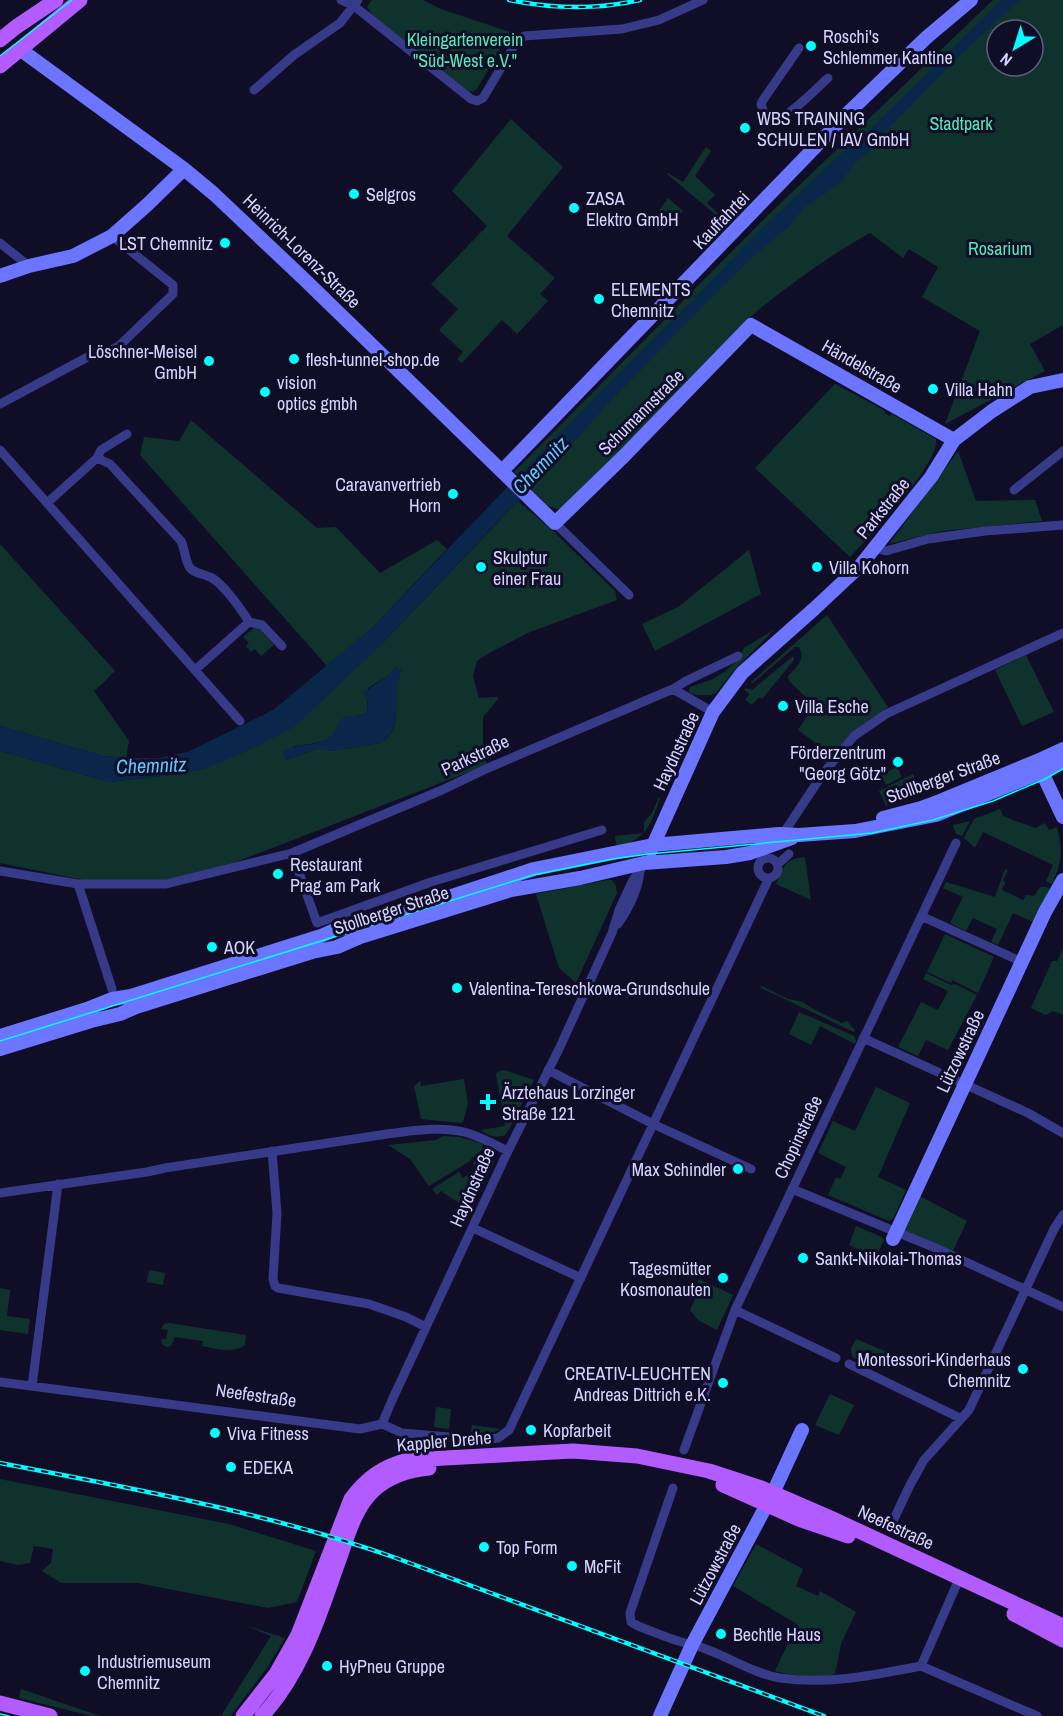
<svg xmlns="http://www.w3.org/2000/svg" width="1063" height="1716" font-family="'Archivo Narrow',sans-serif">
	<style>
		.green { fill: #10322d; fill-rule: evenodd }
		.water { fill: #09274b }
		.lines { fill: none; stroke-linecap: round; stroke-linejoin: round }
		.street { stroke: #363a89; stroke-width: 9 }
		.secondary { stroke: #6b75ff; stroke-width: 14 }
		.primary { stroke: #b25bff; stroke-width: 15 }
		.tram { stroke: #00fdff; stroke-width: 1.5 }
		.rail-casing { stroke: #00fdff; stroke-width: 4.5 }
		.rail { stroke: #100e27; stroke-width: 2; stroke-dasharray: 7; stroke-linecap: butt }
		.poi-dot { fill: #00fdff; stroke: #100e27; stroke-width: 2 }
		.labels { text-anchor: middle; dominant-baseline: central; stroke-width: 6; stroke-linejoin: round; paint-order: stroke }
		.poi-label { font-size: 18px; fill: #d5d4ff; stroke: #100e27; text-anchor: start }
		.park-label { font-size: 18px; fill: #58e7b6; stroke: #100e27 }
		.street-label { font-size: 18px; fill: #d5d4ff; stroke: #100e27 }
		.water-label { font-size: 20px; font-style: italic; fill: #62c5ff; stroke: #100e27 }
	</style>
	<rect width="100%" height="100%" fill="#100e27"/>
	<path class="green" d="M 372,0 L 423,0 L 441,9 L 510,32 L 477,89 L 472,92 L 466,90 L 372,15 L 367,7 Z
		M 993,0 L 1063,0 L 1063,325 L 1030,344 L 1045,371 L 945,424 L 980,331 L 922,297 L 938,267 L 909,249 L 903,258 L 870,233 C 827,257 789,285 751,316 L 569,503 L 558,509 L 548,506 L 514,472 L 760,223 ZM 997,30 L 1033,30 L 1033,66 L 997,66 Z
		M 511,119 L 563,167 L 507,236 L 555,278 L 540,294 L 548,301 L 517,334 L 502,320 L 462,363 L 457,359 L 463,352 L 439,330 L 458,309 L 431,284 L 487,226 L 452,191 Z
		M 706,147 L 711,151 L 695,176 L 715,195 L 707,203 L 724,219 L 705,239 L 701,235 L 717,216 L 667,174 L 668,173 L 683,182 Z
		M 668,198 L 683,211 L 670,227 L 666,225 L 661,231 L 650,223 Z
		M 835,384 L 884,410 L 885,413 L 889,416 L 892,414 L 936,439 C 940,464 869,536 850,557 L 755,468 Z
		M 191,420 L 317,528 L 336,527 L 380,573 L 437,540 L 447,549 L 372,628 L 327,666 L 140,455 L 144,437 L 179,441 Z
		M 958,451 L 976,501 L 1035,500 L 1042,521 L 942,531 L 889,544 Z
		M 518,501 L 551,529 L 615,591 L 617,600 L 530,632 L 489,653 L 477,661 L 473,676 L 479,698 L 497,697 L 498,699 L 483,717 L 483,749 L 487,765 L 176,885 L 118,887 L 0,863 L 0,751 L 110,782 L 170,775 L 207,768 L 379,647 ZM 396,667 C 397,677 397,686 396,696 C 396,714 399,733 380,743 L 330,751 L 320,748 L 286,760 L 294,746 C 306,744 326,744 334,734 C 337,730 338,724 341,721 C 348,715 359,718 367,712 L 368,688 L 387,676 Z
		M 0,544 L 115,671 C 107,678 102,685 94,691 L 129,741 L 126,758 L 103,756 L 0,726 Z
		M 749,550 L 761,594 L 655,651 L 642,624 L 678,607 Z
		M 827,615 L 888,707 L 851,733 L 824,763 L 811,752 L 817,744 L 798,730 L 811,710 L 809,700 L 789,681 L 788,676 C 797,667 806,659 799,647 L 795,647 L 753,683 L 751,682 Z
		M 257,626 L 274,645 L 261,656 L 255,649 L 251,652 L 246,646 L 249,643 L 243,637 Z
		M 775,629 L 735,669 L 716,693 L 711,695 L 697,695 L 690,693 L 689,690 L 690,687 L 711,680 L 726,671 L 737,660 L 744,648 Z
		M 1026,655 L 1054,712 L 1022,726 L 995,670 Z
		M 792,657 L 794,657 L 794,660 L 762,699 L 759,697 L 752,705 L 745,700 L 750,694 L 744,690 L 746,688 L 752,690 Z
		M 897,767 L 902,777 L 886,785 L 881,775 Z
		M 913,774 L 920,790 L 886,806 L 879,791 Z
		M 659,797 L 660,799 C 648,830 648,835 617,849 L 615,836 L 644,833 L 644,822 L 652,813 Z
		M 1000,809 L 1003,816 L 1035,828 L 1045,823 L 1049,830 L 1057,827 C 1063,851 1062,862 1052,884 L 1046,881 L 1053,865 L 983,832 L 975,848 L 964,838 L 974,819 Z
		M 970,821 L 962,836 L 956,834 L 953,825 Z
		M 805,857 L 811,900 L 776,884 C 784,866 784,859 805,857 Z
		M 1005,869 L 1008,870 L 1003,880 L 1005,883 L 1002,890 L 1023,900 L 1026,895 L 1034,896 C 1041,887 1038,884 1051,889 L 1033,922 L 1013,913 L 998,945 L 991,942 L 997,929 L 973,918 L 966,931 L 950,923 L 963,897 L 943,888 L 946,882 L 995,897 Z
		M 607,880 L 612,880 L 616,886 L 617,893 L 576,983 L 559,968 L 536,894 Z
		M 945,934 L 994,957 L 978,993 L 952,980 L 951,983 L 927,972 Z
		M 1063,948 L 1063,1015 L 1053,1011 L 1046,1015 L 1031,1008 L 1052,961 L 1057,961 Z
		M 926,973 L 951,985 L 955,984 L 977,995 L 948,1050 L 926,1040 L 918,1056 L 898,1047 L 921,1002 L 938,1010 L 948,991 L 923,979 Z
		M 762,986 L 788,999 L 803,1002 L 813,1009 L 842,1023 L 847,1021 L 855,1030 L 854,1032 L 759,987 Z
		M 799,1012 L 854,1036 L 856,1040 L 855,1044 L 820,1026 L 811,1045 L 789,1034 Z
		M 504,1070 L 534,1080 L 507,1133 C 501,1140 487,1136 481,1130 L 505,1126 L 496,1074 L 499,1071 Z
		M 464,1079 L 468,1103 L 463,1122 L 461,1123 L 421,1119 L 414,1086 L 420,1081 L 421,1086 Z
		M 876,1087 L 910,1103 L 878,1177 L 906,1190 L 893,1219 L 889,1221 L 828,1195 L 836,1177 L 840,1179 L 846,1167 L 818,1153 L 833,1121 L 855,1131 Z
		M 443,1136 L 460,1137 L 483,1144 L 482,1150 L 467,1163 L 429,1186 L 410,1159 L 388,1145 L 436,1140 Z
		M 487,1153 L 490,1154 L 494,1162 L 469,1215 L 466,1213 L 468,1209 L 441,1191 L 437,1195 L 432,1189 L 459,1172 L 463,1178 L 476,1169 L 473,1163 Z
		M 914,1193 L 967,1221 L 951,1255 L 896,1231 Z
		M 856,1226 L 882,1237 L 884,1240 L 876,1257 L 849,1245 Z
		M 149,1270 L 165,1273 L 163,1285 L 147,1282 Z
		M 699,1279 L 733,1295 L 717,1330 L 698,1320 L 690,1310 L 695,1299 L 691,1297 Z
		M 0,1288 L 10,1290 L 7,1316 L 30,1319 L 28,1334 L 0,1330 Z
		M 169,1323 L 246,1335 L 245,1345 C 233,1354 217,1349 202,1346 L 203,1341 L 175,1337 L 171,1346 L 166,1347 L 162,1344 L 161,1339 L 166,1339 L 168,1330 L 161,1329 L 164,1324 Z
		M 856,1339 L 887,1352 L 879,1369 L 854,1358 C 848,1351 852,1346 856,1339 Z
		M 830,1394 L 854,1405 L 839,1435 L 815,1425 Z
		M 436,1407 L 451,1409 L 449,1429 L 434,1427 Z
		M 472,1425 L 500,1429 C 492,1435 481,1433 471,1432 Z
		M 0,1479 L 229,1524 L 316,1551 L 297,1602 L 268,1608 L 137,1583 L 61,1583 L 42,1571 L 51,1563 L 53,1549 L 34,1546 L 30,1563 L 18,1565 L 0,1561 Z
		M 756,1544 L 803,1569 L 796,1586 L 818,1596 L 820,1591 L 856,1612 L 841,1644 L 835,1674 C 816,1678 793,1676 775,1671 L 797,1624 L 733,1586 Z
		M 247,1626 L 285,1638 L 267,1668 L 232,1714 L 230,1716 L 221,1716 L 271,1636 Z
		M 21,1689 L 100,1716 L 92,1716 L 19,1698 Z"/>
	<path class="water" d="M 1002,0 L 1020,0 L 961,54 L 890,127 L 874,147 L 855,163 L 840,183 L 804,208 L 789,226 L 753,257 L 710,299 L 605,407 L 576,440 L 564,450 L 531,490 L 518,501 L 488,532 L 379,647 L 294,727 L 252,749 L 207,768 L 170,775 L 110,782 L 0,751 L 0,726 L 103,756 L 126,758 L 158,758 L 188,752 L 273,710 L 372,628 L 567,425 L 694,299 L 755,235 L 835,159 L 865,134 Z
		M 396,667 L 402,669 C 399,677 397,684 397,692 C 395,711 400,732 380,743 L 330,751 L 320,748 L 286,760 L 283,752 C 300,742 308,747 323,741 C 338,736 336,722 345,717 C 353,714 357,719 367,712 L 368,701 L 363,693 L 387,676 Z"/>
	<g class="lines">
		<path class="street" d="M 341,0 L 354,6 L 471,99 L 477,101 L 483,98 L 514,46 L 524,36 L 622,29 L 659,20 L 703,0
			M 799,48 L 763,100 L 761,104 C 763,111 767,121 776,119 C 788,118 818,87 828,78
			M 254,90 L 294,55 L 340,23 L 358,0
			M 0,243 L 29,266
			M 0,404 L 95,353 L 107,352 L 119,346 L 173,294 L 173,285 L 112,236
			M 0,450 L 240,721
			M 97,458 L 101,450 L 127,434
			M 1014,490 L 1063,451
			M 47,503 L 97,458 L 110,464 L 181,541 C 185,549 185,561 190,568 C 195,574 205,574 212,578 C 223,584 242,610 249,622 L 195,670
			M 555,523 L 629,595
			M 874,548 L 886,551 L 928,539 L 985,531 L 1063,525
			M 249,622 L 262,625 L 282,646
			M 673,689 L 713,712
			M 783,834 L 822,775 L 854,736 L 886,714 L 1063,633
			M 292,853 L 317,923 L 431,882 L 602,830
			M758 868a10 10 0 1 1 20 0a10 10 0 1 1-20 0Z
			M 778,864 L 789,854
			M 0,871 L 78,884 L 166,884 L 292,853 L 442,790 L 488,768 L 673,689 L 686,681 L 738,656
			M 78,884 L 112,989
			M 921,916 L 1022,962
			M 618,924 C 629,908 638,891 640,871
			M 863,1038 L 1028,1113 L 1063,1133
			M 548,1070 L 653,1124 L 751,1169
			M 272,1151 L 277,1213 L 273,1279 L 275,1286 L 278,1288 L 369,1304 L 406,1317 L 426,1327
			M 792,1189 L 938,1249 L 1063,1307
			M 0,1193 L 147,1172 L 165,1168 L 387,1134 C 412,1131 440,1126 464,1132 C 479,1136 494,1144 508,1151
			M 473,1228 L 581,1278
			M 735,1310 L 836,1358
			M 849,1364 L 960,1418
			M 0,1382 L 360,1429 L 382,1424 L 402,1433 L 483,1440 L 498,1438 L 509,1430 L 769,878
			M 32,1386 L 58,1184
			M 382,1424 L 393,1398 L 508,1151 L 559,1049 L 612,933 L 619,910 L 633,880 L 640,871 L 644,863
			M 684,1450 L 735,1310 L 956,843
			M 673,1488 L 630,1613 L 631,1622 L 638,1626 C 654,1632 669,1639 685,1643 C 691,1645 697,1645 703,1648 C 729,1657 752,1673 780,1678 C 828,1685 874,1675 921,1666 L 956,1586
			M 892,1523 L 910,1485 L 924,1460 L 969,1410 L 1054,1229 L 1063,1215
			M 921,1666 L 1037,1716"/>
		<path class="secondary" d="M 21,50 L 184,169 L 214,194 L 305,280 L 555,523 L 623,457 L 751,325 L 954,440
			M 0,276 L 29,266 L 73,256 L 112,236 L 147,205 L 184,169
			M 502,471 L 849,112 L 927,37 L 971,0
			M 1039,766 L 1063,817
			M 883,818 L 921,808 L 940,801 L 1037,761 L 1063,749
			M 651,850 L 713,712 L 742,673 L 814,609 L 860,566 L 931,477 L 954,440 L 992,411 L 1030,387 L 1063,380
			M 0,1036 L 87,1009 L 112,999 L 131,996 L 321,936 L 332,931 L 357,926 L 409,910 L 534,869 L 653,845 L 779,834 L 799,835 L 855,831 L 936,815 L 1042,772 L 1063,762
			M 0,1049 L 91,1021 L 120,1014 L 136,1007 L 312,952 L 337,947 L 360,937 L 511,890 L 580,878 L 644,863 L 726,857 L 750,853 L 792,838
			M 893,1239 L 1045,912 L 1063,880
			M 660,1716 L 692,1645 L 773,1493 L 802,1430"/>
		<path class="primary" d="M 0,40 L 16,27 L 56,0
			M 0,66 L 80,0
			M 723,1485 L 801,1520 L 848,1536
			M 1014,1614 L 1063,1640
			M 0,1703 L 50,1716
			M 243,1716 L 276,1674 L 298,1635 L 351,1499 C 366,1479 383,1466 408,1460 L 573,1451 L 637,1456 L 709,1471 L 761,1488 L 835,1520 L 1063,1626
			M 262,1716 C 300,1675 318,1620 336,1568 C 346,1542 353,1509 374,1490 C 390,1475 409,1470 429,1468"/>
		<path class="tram" d="M 0,56 L 72,0
			M 0,1041 L 533,875 L 612,859 L 649,854 L 872,833 L 933,820 L 993,801 L 1045,779 L 1063,769
			M 0,1714 L 9,1716"/>
		<defs>
			<path id="rail" d="M 509,0 C 554,9 596,10 640,0
				M 0,1463 C 134,1489 266,1512 396,1558 L 824,1716"/>
		</defs>
		<use href="#rail" class="rail-casing"/>
		<use href="#rail" class="rail"/>
	</g>
	<g class="poi-dot">
		<circle cx="811" cy="46" r="6"/>
		<circle cx="745" cy="128" r="6"/>
		<circle cx="354" cy="194" r="6"/>
		<circle cx="574" cy="208" r="6"/>
		<circle cx="225" cy="243" r="6"/>
		<circle cx="599" cy="299" r="6"/>
		<circle cx="294" cy="359" r="6"/>
		<circle cx="209" cy="361" r="6"/>
		<circle cx="933" cy="389" r="6"/>
		<circle cx="265" cy="392" r="6"/>
		<circle cx="453" cy="494" r="6"/>
		<circle cx="481" cy="567" r="6"/>
		<circle cx="817" cy="567" r="6"/>
		<circle cx="783" cy="706" r="6"/>
		<circle cx="898" cy="762" r="6"/>
		<circle cx="278" cy="874" r="6"/>
		<circle cx="212" cy="947" r="6"/>
		<circle cx="457" cy="988" r="6"/>
		<path d="M485 1093h6v6h6v6h-6v6h-6v-6h-6v-6h6z"/>
		<circle cx="738" cy="1169" r="6"/>
		<circle cx="803" cy="1258" r="6"/>
		<circle cx="723" cy="1278" r="6"/>
		<circle cx="1023" cy="1369" r="6"/>
		<circle cx="723" cy="1383" r="6"/>
		<circle cx="531" cy="1430" r="6"/>
		<circle cx="215" cy="1433" r="6"/>
		<circle cx="231" cy="1467" r="6"/>
		<circle cx="484" cy="1547" r="6"/>
		<circle cx="572" cy="1566" r="6"/>
		<circle cx="721" cy="1634" r="6"/>
		<circle cx="327" cy="1666" r="6"/>
		<circle cx="85" cy="1671" r="6"/>
	</g>
	<g class="labels">
		<g class="poi-label">
			<text x="823" y="36">Roschi's<tspan x="823" dy="21">Schlemmer Kantine</tspan></text>
			<text x="757" y="118">WBS TRAINING<tspan x="757" dy="21">SCHULEN / IAV GmbH</tspan></text>
			<text x="366" y="194">Selgros</text>
			<text x="586" y="198">ZASA<tspan x="586" dy="21">Elektro GmbH</tspan></text>
			<text x="213" y="243" text-anchor="end">LST Chemnitz</text>
			<text x="611" y="289">ELEMENTS<tspan x="611" dy="21">Chemnitz</tspan></text>
			<text x="197" y="351" text-anchor="end">Löschner-Meisel<tspan x="197" dy="21">GmbH</tspan></text>
			<text x="306" y="359">flesh-tunnel-shop.de</text>
			<text x="277" y="382">vision<tspan x="277" dy="21">optics gmbh</tspan></text>
			<text x="945" y="389">Villa Hahn</text>
			<text x="441" y="484" text-anchor="end">Caravanvertrieb<tspan x="441" dy="21">Horn</tspan></text>
			<text x="493" y="557">Skulptur<tspan x="493" dy="21">einer Frau</tspan></text>
			<text x="829" y="567">Villa Kohorn</text>
			<text x="795" y="706">Villa Esche</text>
			<text x="886" y="752" text-anchor="end">Förderzentrum<tspan x="886" dy="21">"Georg Götz"</tspan></text>
			<text x="290" y="864">Restaurant<tspan x="290" dy="21">Prag am Park</tspan></text>
			<text x="224" y="947">AOK</text>
			<text x="469" y="988">Valentina-Tereschkowa-Grundschule</text>
			<text x="502" y="1092">Ärztehaus Lorzinger<tspan x="502" dy="21">Straße 121</tspan></text>
			<text x="726" y="1169" text-anchor="end">Max Schindler</text>
			<text x="815" y="1258">Sankt-Nikolai-Thomas</text>
			<text x="711" y="1268" text-anchor="end">Tagesmütter<tspan x="711" dy="21">Kosmonauten</tspan></text>
			<text x="1011" y="1359" text-anchor="end">Montessori-Kinderhaus<tspan x="1011" dy="21">Chemnitz</tspan></text>
			<text x="711" y="1373" text-anchor="end">CREATIV-LEUCHTEN<tspan x="711" dy="21">Andreas Dittrich e.K.</tspan></text>
			<text x="543" y="1430">Kopfarbeit</text>
			<text x="227" y="1433">Viva Fitness</text>
			<text x="243" y="1467">EDEKA</text>
			<text x="496" y="1547">Top Form</text>
			<text x="584" y="1566">McFit</text>
			<text x="733" y="1634">Bechtle Haus</text>
			<text x="97" y="1661">Industriemuseum<tspan x="97" dy="21">Chemnitz</tspan></text>
			<text x="339" y="1666">HyPneu Gruppe</text>
		</g>
		<g class="park-label">
			<text x="465" y="39">Kleingartenverein<tspan x="465" dy="21">"Süd-West e.V."</tspan></text>
			<text x="961" y="123">Stadtpark</text>
			<text x="1000" y="248">Rosarium</text>
		</g>
		<g class="street-label">
			<text transform="translate(721 220) rotate(-46)">Kauffahrtei</text>
			<text transform="translate(302 251) rotate(44)">Heinrich-Lorenz-Straße</text>
			<text transform="translate(862 366) rotate(30)">Händelstraße</text>
			<text transform="translate(641 412) rotate(-45)">Schumannstraße</text>
			<text transform="translate(883 508) rotate(-51)">Parkstraße</text>
			<text transform="translate(676 751) rotate(-65)">Haydnstraße</text>
			<text transform="translate(475 755) rotate(-25)">Parkstraße</text>
			<text transform="translate(943 777) rotate(-20)">Stollberger Straße</text>
			<text transform="translate(391 910) rotate(-18)">Stollberger Straße</text>
			<text transform="translate(960 1051) rotate(-65)">Lützowstraße</text>
			<text transform="translate(798 1137) rotate(-65)">Chopinstraße</text>
			<text transform="translate(472 1187) rotate(-66)">Haydnstraße</text>
			<text transform="translate(256 1395) rotate(8)">Neefestraße</text>
			<text transform="translate(444 1441) rotate(-5)">Kappler Drehe</text>
			<text transform="translate(896 1527) rotate(25)">Neefestraße</text>
			<text transform="translate(715 1564) rotate(-62)">Lützowstraße</text>
		</g>
		<g class="water-label">
			<text transform="translate(540 465) rotate(-46)">Chemnitz</text>
			<text transform="translate(151 765) rotate(-2)">Chemnitz</text>
		</g>
	</g>
	<g transform="translate(1015 48) rotate(218)"><circle r="28" fill="#100e27" stroke="#5f5d7d" stroke-width="1.5"/>
	<path d="M0-4.5L10 22L0 15L-10 22Z" fill="#00fdff"/>
	<text y="-9" font-size="16" font-weight="bold" text-anchor="middle" fill="#d5d4ff">N</text>
	</g>
</svg>
